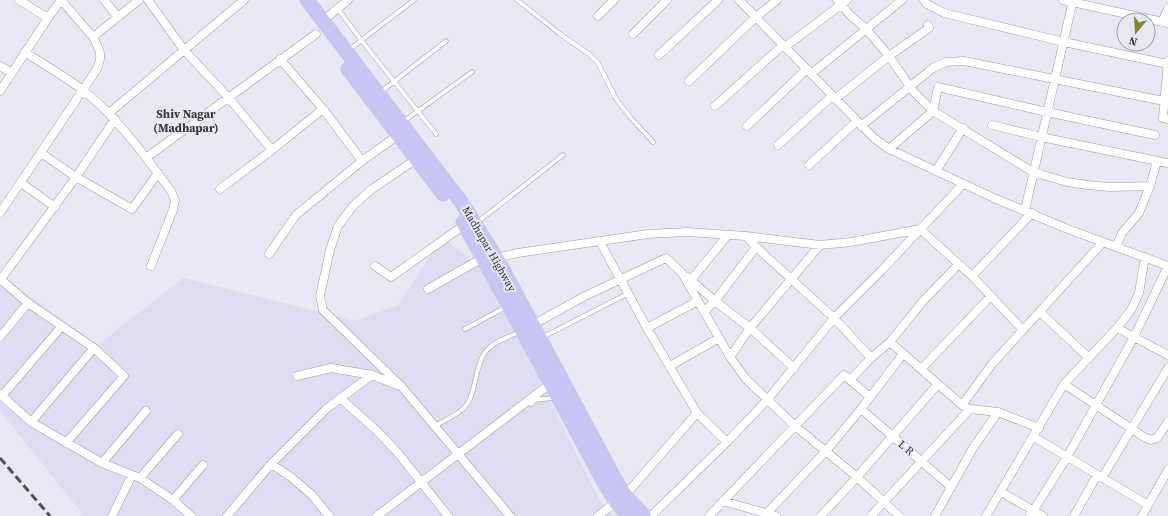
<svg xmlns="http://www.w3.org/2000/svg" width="1168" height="516" font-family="'Source Serif 4',serif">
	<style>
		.built { fill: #dddcf0 }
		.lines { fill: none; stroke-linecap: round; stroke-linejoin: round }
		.lane-casing { stroke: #9e9da9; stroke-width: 5 }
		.street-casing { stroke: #9e9da9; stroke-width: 9 }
		.highway-casing { stroke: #cacacc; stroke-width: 15 }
		.lane { stroke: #fff; stroke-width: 4 }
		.street { stroke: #fff; stroke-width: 8 }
		.highway { stroke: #c8c4f3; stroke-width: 14 }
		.rail { stroke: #505056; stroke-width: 3; stroke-dasharray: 8 4; stroke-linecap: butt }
		.labels { text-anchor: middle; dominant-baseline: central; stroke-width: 4; stroke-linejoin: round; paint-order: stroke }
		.street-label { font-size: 11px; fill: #35353a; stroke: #e8e8f5 }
		.neighbourhood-label { font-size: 12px; font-weight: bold; fill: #35353a; stroke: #e8e8f5 }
	</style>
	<rect width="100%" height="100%" fill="#e8e8f5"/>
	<path class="built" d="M 442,237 L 486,271 L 600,501 L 613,516 L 84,516 L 0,411 L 0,275 L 98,345 L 183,278 L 355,321 L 398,305 Z"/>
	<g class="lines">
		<defs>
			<path id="lane" d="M 517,0 L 560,34 L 589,54 L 598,63 L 616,99 L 631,118 L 653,142
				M 338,9 L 361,40 L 436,134
				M 350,49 L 414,0
				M 382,91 L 446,41
				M 404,121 L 472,72
				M 479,221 L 563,155
				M 465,329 L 504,308
				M 543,337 L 627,294
				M 531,404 L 535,400 L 552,398
				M 435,426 C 447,419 462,413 469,401 C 477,385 476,358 490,347 C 497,341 508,337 517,333"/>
			<path id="street" d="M 19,0 L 48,18
				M 61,0 L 93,37
				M 104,0 L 118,17
				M 148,0 L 184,50 L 228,97 L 272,150
				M 739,0 L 874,138 L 889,149 L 994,198 L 1065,228 L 1168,266
				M 837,0 L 850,15 L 866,29 L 889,56 L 913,91 L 933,111 L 1033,172 L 1067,182 L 1087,185 L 1110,187 L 1150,186
				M 924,0 L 927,4 L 944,13 L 1064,42 L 1168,64
				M 1063,0 L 1168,23
				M 598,16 L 614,0
				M 326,18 L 348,0
				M 1162,22 L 1168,9
				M 633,34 L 667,0
				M 785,47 L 847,0
				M 25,52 C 44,65 66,77 84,91 C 119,119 144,155 171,191 L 175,200 L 173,210 L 151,266
				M 659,55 L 718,0
				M 280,59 L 323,109 L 362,161
				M 1168,61 L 1163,118 L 1168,119
				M 0,66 L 12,73
				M 811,74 L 902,0
				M 689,81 L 756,17 L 777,0
				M 0,91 L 48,18 L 61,0
				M 835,99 L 889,56 L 929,28 L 928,25
				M 715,106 L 783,45
				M 109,113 L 244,0
				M 992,125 L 1041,137 L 1168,163
				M 747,126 L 807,69
				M 861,126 L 933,68 L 946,62 L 964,61 L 1164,101
				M 778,145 L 832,96
				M 889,149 L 933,111 L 938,87 L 1047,112 L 1155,135
				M 41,153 L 76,177 L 132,209 L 158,173
				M 147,157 L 316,34
				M 412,162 L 372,189 L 353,206 L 338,226 L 330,250 L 320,296 L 323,310 L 402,387 L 510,516
				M 809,165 L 857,121
				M 936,171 L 963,128
				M 21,183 L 55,207
				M 220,189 L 272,150 L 323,109
				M 1025,210 L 1073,0
				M 0,213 L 97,69 C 103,55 100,50 93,37 L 139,0
				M 746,236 L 756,247 L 834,318 L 871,358 L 890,342 L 962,405 L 970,409 L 998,412 L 1039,428
				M 600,242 L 647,328 L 697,413 L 727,442
				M 1116,247 L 1122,233 L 1139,213 L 1150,186 L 1157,161
				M 269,254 L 296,215 L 362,161 L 394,138
				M 500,257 L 518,253 L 648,234 L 687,232 L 746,236 L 820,245 L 851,242 L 920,229 L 972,276 L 1023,330
				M 375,266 L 391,277 L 460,228
				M 972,276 L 1032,213
				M 687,277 L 715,301 L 750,328 L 794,368
				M 0,279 L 28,303 L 94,348 L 124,376 L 66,443
				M 1,279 L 76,177 L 115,119
				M 691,280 L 728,235
				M 428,289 L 479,260
				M 704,312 L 715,301 L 756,247
				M 1040,312 L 1089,358
				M 536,323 L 585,296 L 666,258 L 682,273 L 730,357 L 746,379 L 795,426 L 857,477 L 899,516
				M 647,328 L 698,301
				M 1117,328 L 1168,355
				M 0,337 L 28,303
				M 890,342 L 924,300 L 959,264
				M 730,357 L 750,328 L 820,245
				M 670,366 L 719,338
				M 921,369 L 991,296
				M 297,376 L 331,368 L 372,375 L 397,385
				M 850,380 L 871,358
				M 1064,384 L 1144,437 L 1151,440 L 1157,438 L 1168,422
				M 0,394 L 31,422 L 102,463 L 140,478 L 173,500 L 191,516
				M 2,396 L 62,326
				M 340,398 L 376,430 L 398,453 L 448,516
				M 962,405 L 992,364 L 1103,242
				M 861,409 L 951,487
				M 31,422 L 94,348
				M 1034,437 L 1148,505
				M 102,463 L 146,411
				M 271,464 L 291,477 L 312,495 L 329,516
				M 140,478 L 178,434
				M 1102,478 L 1168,368
				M 628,492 L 697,413
				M 1001,492 L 1043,516
				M 173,500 L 203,465
				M 723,501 L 776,516
				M 112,516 L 132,475
				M 227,516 L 271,464 L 326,409 L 372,375
				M 377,516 L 546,387
				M 598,516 L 612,505
				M 651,516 L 727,442 L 768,399 L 834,318 L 881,271 L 963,184
				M 709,516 L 844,375 L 870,397
				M 768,516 L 766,514 L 826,451 L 861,409 L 903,354
				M 821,516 L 857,477 L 938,384
				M 871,516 L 970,409
				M 935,516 L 973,448 L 998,412
				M 986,516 L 1064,384 L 1117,328 L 1131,310 L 1139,293 L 1145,257
				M 1030,516 L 1067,457 L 1134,337 L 1168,266
				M 1074,516 L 1097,475
				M 1142,516 L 1168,470"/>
			<path id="highway" d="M 307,0 L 462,203 L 500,264 L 616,481 L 625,495 L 644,516
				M 348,69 L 443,194
				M 463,222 L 489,269 L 606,486 L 616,502 L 628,516"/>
		</defs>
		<use href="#lane" class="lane-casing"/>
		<use href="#street" class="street-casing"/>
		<use href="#highway" class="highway-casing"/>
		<use href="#lane" class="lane"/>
		<use href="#street" class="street"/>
		<use href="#highway" class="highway"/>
		<path class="rail" d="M 0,458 L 50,516"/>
	</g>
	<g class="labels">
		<g class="street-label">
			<text transform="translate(489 249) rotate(60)">Madhapar Highway</text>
			<text transform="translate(906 448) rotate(39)">L R</text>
		</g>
		<g class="neighbourhood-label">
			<text x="186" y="114">Shiv Nagar<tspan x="186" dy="14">(Madhapar)</tspan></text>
		</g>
	</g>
	<g transform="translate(1136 32) rotate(198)"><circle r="19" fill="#e8e8f5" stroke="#a0a0aa"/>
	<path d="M0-3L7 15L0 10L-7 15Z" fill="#85832c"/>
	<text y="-6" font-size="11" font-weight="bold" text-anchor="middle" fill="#35353a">N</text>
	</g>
</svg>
